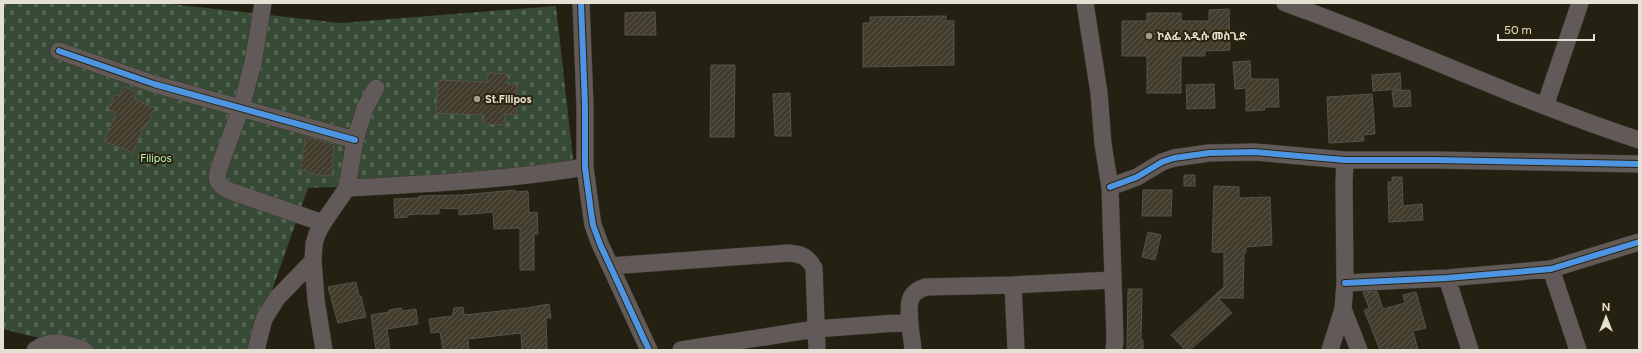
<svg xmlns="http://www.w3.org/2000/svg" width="1642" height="353" font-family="Figtree,'Noto Sans Ethiopic',sans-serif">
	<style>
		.cemetery { fill: url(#cemetery-stones) }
		.building { fill: url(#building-hatch); stroke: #565347 }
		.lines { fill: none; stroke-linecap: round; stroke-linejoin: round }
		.minor-casing { stroke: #3d3a2f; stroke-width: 18 }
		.minor { stroke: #615a59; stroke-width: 17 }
		.cycleway-casing { stroke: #2b230b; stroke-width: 8 }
		.cycleway { stroke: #4d94e3; stroke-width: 6 }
		.poi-dot { fill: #a19d8f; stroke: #2b230b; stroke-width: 1.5 }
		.labels { text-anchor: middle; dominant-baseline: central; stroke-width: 4; stroke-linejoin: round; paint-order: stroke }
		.poi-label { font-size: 11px; font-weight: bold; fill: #e5e1d2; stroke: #2b230b; text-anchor: start }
		.park-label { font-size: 11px; fill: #b6f6bc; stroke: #2b230b }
	</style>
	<defs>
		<pattern id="cemetery-stones" width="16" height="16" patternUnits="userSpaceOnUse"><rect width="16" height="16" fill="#364a35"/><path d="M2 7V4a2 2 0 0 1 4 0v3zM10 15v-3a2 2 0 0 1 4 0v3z" fill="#536451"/></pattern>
		<pattern id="building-hatch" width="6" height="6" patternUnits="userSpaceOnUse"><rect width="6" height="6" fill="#413c2c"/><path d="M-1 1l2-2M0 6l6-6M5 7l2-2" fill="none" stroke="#5c584a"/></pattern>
	</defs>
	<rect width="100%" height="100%" fill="#242012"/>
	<path class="cemetery" d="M 3,3 L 162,3 L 340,23 L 556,6 L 575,177 L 308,188 L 251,350 L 87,350 L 3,329 Z"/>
	<path class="building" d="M 1229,9 L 1230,50 L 1205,51 L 1205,56 L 1181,56 L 1181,93 L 1147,93 L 1147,56 L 1122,56 L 1122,21 L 1147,21 L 1147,13 L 1181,13 L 1181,21 L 1209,21 L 1209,10 Z
		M 655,12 L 656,35 L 625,35 L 625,13 Z
		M 946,16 L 946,21 L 954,21 L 954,65 L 863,67 L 863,23 L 870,23 L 870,17 Z
		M 1250,61 L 1251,79 L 1278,79 L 1279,107 L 1264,107 L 1265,110 L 1246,111 L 1246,88 L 1235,89 L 1233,62 Z
		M 711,65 L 735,65 L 734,137 L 710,137 Z
		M 487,73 L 508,74 L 507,84 L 517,84 L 516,115 L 505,114 L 505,125 L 483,124 L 484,115 L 436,113 L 438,80 L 487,82 Z
		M 1400,73 L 1401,89 L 1373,91 L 1372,75 Z
		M 1214,84 L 1215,108 L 1187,109 L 1186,85 Z
		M 124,86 L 137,93 L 134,99 L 155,108 L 146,127 L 144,126 L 133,153 L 104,141 L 116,113 L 108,109 L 115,95 L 119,96 Z
		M 1410,90 L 1411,106 L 1394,107 L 1392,91 Z
		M 790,93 L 791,136 L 775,136 L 773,94 Z
		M 1372,94 L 1375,134 L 1363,135 L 1364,141 L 1329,143 L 1327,97 Z
		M 306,137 L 334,144 L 332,176 L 310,174 L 310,171 L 300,170 Z
		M 1184,175 L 1195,175 L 1195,186 L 1184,186 Z
		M 1392,177 L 1402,177 L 1403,206 L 1422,204 L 1423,220 L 1389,222 L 1388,182 L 1392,182 Z
		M 1214,186 L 1239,187 L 1239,198 L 1270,197 L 1272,245 L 1246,247 L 1246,253 L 1244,253 L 1243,298 L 1218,298 L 1232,313 L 1190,350 L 1185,350 L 1171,335 L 1224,287 L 1224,252 L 1212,252 Z
		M 515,190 L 515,192 L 528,191 L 529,213 L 537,212 L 538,234 L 534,234 L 534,270 L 520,270 L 520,228 L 494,229 L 493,212 L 459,215 L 459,209 L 439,208 L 439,214 L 417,214 L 408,215 L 408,217 L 395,218 L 394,199 L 419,198 L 419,196 L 462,195 Z
		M 1143,190 L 1172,190 L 1171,216 L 1142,216 Z
		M 1148,232 L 1161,235 L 1155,260 L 1142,257 Z
		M 356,282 L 359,296 L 361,296 L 366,317 L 338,323 L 328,287 Z
		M 1128,289 L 1142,289 L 1141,340 L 1143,340 L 1143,350 L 1127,350 Z
		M 1377,291 L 1383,309 L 1405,303 L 1403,295 L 1416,292 L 1426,328 L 1413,331 L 1418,350 L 1380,350 L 1364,310 L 1369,308 L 1363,292 Z
		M 549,304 L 551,318 L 546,318 L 547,350 L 522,350 L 521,333 L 468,339 L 469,350 L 443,350 L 440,332 L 431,333 L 429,319 L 452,316 L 454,308 L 463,307 L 464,315 L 527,308 Z
		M 401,308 L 403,311 L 416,309 L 418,324 L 387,329 L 390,350 L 376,350 L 371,315 L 389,312 L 389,310 Z"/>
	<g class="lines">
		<defs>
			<path id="minor" d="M 263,3 L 253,63 L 241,108 L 219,168 C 215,181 218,185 230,191 L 323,223
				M 581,3 L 585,106 L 585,167 L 591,212 L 593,225 L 600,244 L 649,350
				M 1085,3 L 1099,93 L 1103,144 L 1110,187 L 1115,340 L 1114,350
				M 1285,3 C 1405,45 1519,101 1639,140
				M 59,51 L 154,84 L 355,140
				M 1545,106 L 1580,3
				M 1110,187 L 1137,177 L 1162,162 L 1174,158 L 1209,153 L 1254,152 L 1345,160 L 1436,160 L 1639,164
				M 347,188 C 427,184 506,180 585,167
				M 610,266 L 789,253 C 802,254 808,257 814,268 L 817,350
				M 1551,269 L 1578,350
				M 1447,278 L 1470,350
				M 1345,283 L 1447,278 L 1551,269 L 1639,242
				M 1013,285 L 1016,350
				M 1343,309 L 1359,350
				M 35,350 C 52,338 66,343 84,350
				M 256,350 L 264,319 L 277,298 L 313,261
				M 324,350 L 316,300 L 313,261 L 314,244 L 317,234 L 323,223 L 347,188 L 355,140 L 365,108 L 376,88
				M 681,350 L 815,329 L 910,322
				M 913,350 C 912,336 907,315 910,301 C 912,293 919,289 926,287 L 1013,285 L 1113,280
				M 1330,350 L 1343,309 L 1345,283 L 1344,183 L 1345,160"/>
		</defs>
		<use href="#minor" class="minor-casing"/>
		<use href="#minor" class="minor"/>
		<defs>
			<path id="cycleway" d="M 581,3 L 585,106 L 585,167 L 591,212 L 593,225 L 600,244 L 649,350
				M 59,51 L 154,84 L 355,140
				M 1110,187 L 1137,177 L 1162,162 L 1174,158 L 1209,153 L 1254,152 L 1345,160 L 1436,160 L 1639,164
				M 1345,283 L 1447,278 L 1551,269 L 1639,242"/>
		</defs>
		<use href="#cycleway" class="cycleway-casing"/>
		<use href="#cycleway" class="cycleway"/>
	</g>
	<g class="poi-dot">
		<circle cx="1149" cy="36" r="4"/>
		<circle cx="477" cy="99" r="4"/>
	</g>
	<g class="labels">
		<g class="poi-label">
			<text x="1157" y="36">ኮልፌ አዲሱ መስጊድ</text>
			<text x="485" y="99">St.Filipos</text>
		</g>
		<g class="park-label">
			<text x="156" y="158">Filipos</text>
		</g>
	</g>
	<rect width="1642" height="353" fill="none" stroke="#e5e1d2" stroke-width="8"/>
	<g transform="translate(1606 317)" stroke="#2b230b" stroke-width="3" paint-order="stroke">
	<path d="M0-3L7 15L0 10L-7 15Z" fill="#e5e1d2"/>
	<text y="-6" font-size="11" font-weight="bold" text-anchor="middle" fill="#e5e1d2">N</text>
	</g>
	<path d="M1498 34v6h96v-6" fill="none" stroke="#e5e1d2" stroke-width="2"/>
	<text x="1504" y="34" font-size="12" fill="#e5e1d2" stroke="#2b230b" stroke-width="3" paint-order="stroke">50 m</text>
</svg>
